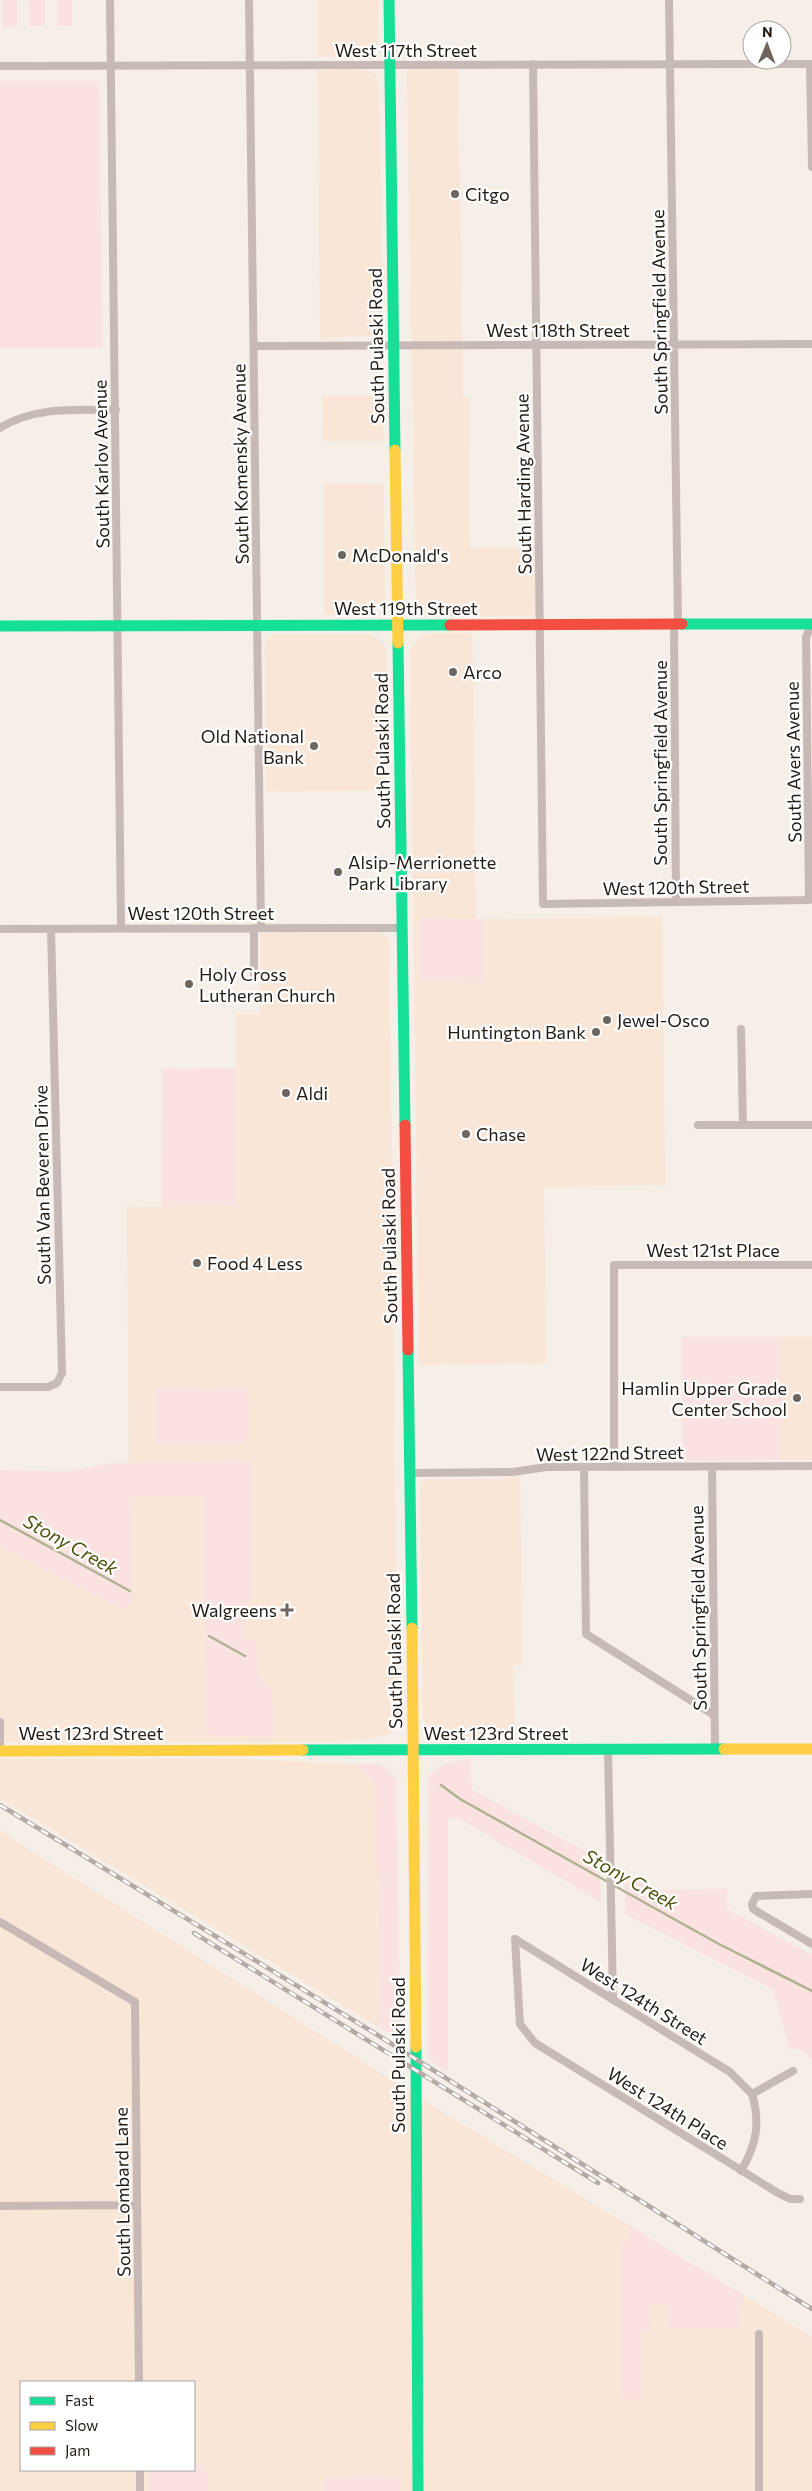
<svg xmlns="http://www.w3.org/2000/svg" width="812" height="2491" font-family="Commissioner,sans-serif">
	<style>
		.built { fill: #fae6d6; fill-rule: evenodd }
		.green { fill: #f9e2e0 }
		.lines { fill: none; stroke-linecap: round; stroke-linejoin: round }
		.stream { stroke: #b1b193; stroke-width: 2.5 }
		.street { stroke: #c7bab6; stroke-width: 8 }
		.fast { stroke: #16e098; stroke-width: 11 }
		.slow { stroke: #ffcf43; stroke-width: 11 }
		.jam { stroke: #f24e42; stroke-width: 11 }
		.rail-casing { stroke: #b4aaa6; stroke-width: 4.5 }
		.rail { stroke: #fff; stroke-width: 2.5; stroke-dasharray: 8; stroke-linecap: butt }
		.poi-dot { fill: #6d655e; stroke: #fff; stroke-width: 2 }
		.labels { text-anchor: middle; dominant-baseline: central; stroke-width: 4.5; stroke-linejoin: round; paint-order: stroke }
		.street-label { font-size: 18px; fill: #231b14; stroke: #fff }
		.poi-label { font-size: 18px; fill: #231b14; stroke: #fff; text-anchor: start }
		.water-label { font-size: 19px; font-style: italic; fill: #4f510d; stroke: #fff }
	</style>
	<rect width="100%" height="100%" fill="#f6efe8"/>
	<path class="built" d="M 317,0 L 379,0 L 378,48 L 370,56 L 317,57 Z
		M 407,66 L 458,66 L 463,397 L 469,398 L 470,548 L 535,547 L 536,616 L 425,617 L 416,610 Z
		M 353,69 L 369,71 L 376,74 L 379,83 L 383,324 L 374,336 L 320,338 L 318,70 Z
		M 322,396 L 384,396 L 383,441 L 323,441 Z
		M 324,484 L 383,484 L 385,598 L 382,606 L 374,612 L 367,614 L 324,615 Z
		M 472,633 L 476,919 L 662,917 L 665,1185 L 544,1187 L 546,1363 L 419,1365 L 410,652 L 420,636 L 429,634 Z
		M 273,634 L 369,634 L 382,641 L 386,649 L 387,790 L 266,791 L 265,643 Z
		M 260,933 L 377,933 L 385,936 L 389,941 L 398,1714 L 396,1727 L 387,1735 L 364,1740 L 337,1742 L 0,1742 L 0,1546 L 122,1608 L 135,1496 L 203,1496 L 206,1735 L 265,1681 L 258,1677 L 256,1640 L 246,1640 L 246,1601 L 252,1601 L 252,1464 L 249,1460 L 129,1462 L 127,1207 L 237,1205 L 236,1014 L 260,1014 Z
		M 782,1337 L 812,1337 L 812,1460 L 782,1460 Z
		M 520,1476 L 522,1665 L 513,1665 L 515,1738 L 441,1736 L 434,1734 L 423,1719 L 420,1485 L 427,1479 L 503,1479 Z
		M 0,1759 L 239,1759 L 351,1764 L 364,1772 L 371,1778 L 375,1788 L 377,1806 L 377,2026 L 0,1798 Z
		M 0,1831 L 434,2107 L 812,2337 L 812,2491 L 0,2491 ZM 21,2382 L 194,2382 L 194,2470 L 21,2470 Z"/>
	<path class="green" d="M 2,0 L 17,0 L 17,26 L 2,27 Z
		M 29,0 L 45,0 L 45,26 L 30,26 Z
		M 57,0 L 72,0 L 72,26 L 57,26 Z
		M 0,81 L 99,81 L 103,348 L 0,348 Z
		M 420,917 L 485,919 L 485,983 L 420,981 Z
		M 236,1068 L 237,1206 L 161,1206 L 162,1069 Z
		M 681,1337 L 782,1337 L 782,1460 L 682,1461 Z
		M 245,1386 L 248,1390 C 248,1404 255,1437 241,1444 L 156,1444 L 155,1388 Z
		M 249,1460 L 252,1464 L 252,1601 L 246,1602 L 246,1640 L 256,1640 L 258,1677 L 271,1687 L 274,1713 L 273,1737 L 206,1735 L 203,1496 L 135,1496 L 132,1527 L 133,1604 L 122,1609 L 0,1546 L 0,1470 L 69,1471 L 113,1463 Z
		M 471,1759 L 472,1790 L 600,1859 L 601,1902 L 460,1819 L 448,1818 L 448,2072 L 428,2060 L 428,1778 C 437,1763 455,1762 471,1759 Z
		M 351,1764 C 370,1764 387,1760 396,1780 L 401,2041 L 377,2026 L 378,1913 L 375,1788 L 371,1778 Z
		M 625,1872 L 657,1890 L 727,1889 L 727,1909 L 812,1955 L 812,2062 C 807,2052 800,2047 789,2049 L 774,1990 L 625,1914 Z
		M 630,2226 L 743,2295 L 739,2328 L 667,2328 L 666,2304 L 650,2303 L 651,2333 L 641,2333 L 642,2399 L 621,2399 L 621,2241 L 629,2242 Z
		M 194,2466 L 207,2466 L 208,2491 L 149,2491 L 148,2470 L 194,2470 Z
		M 400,2475 L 400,2491 L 324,2491 L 324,2477 Z"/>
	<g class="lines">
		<path class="stream" d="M 0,1520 L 130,1591
			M 209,1636 L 245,1656
			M 441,1785 L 460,1799 L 608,1882
			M 613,1885 L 717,1943 L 812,1991"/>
		<path class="street" d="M 110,0 L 121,928
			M 249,0 L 261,928
			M 669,0 L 678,624
			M 533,64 L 543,904 L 809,900 L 806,637 L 812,624
			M 810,64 L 812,167
			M 0,66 L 812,64
			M 254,346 L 812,344
			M 0,428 C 34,406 77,410 116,410
			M 674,624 L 676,902
			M 254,928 L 254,977
			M 0,929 L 402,928
			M 741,1029 L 743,1125
			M 698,1125 L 812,1125
			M 0,1387 L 48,1387 L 57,1383 L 62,1373 L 51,929
			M 584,1467 L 586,1634 L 714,1715
			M 614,1467 L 614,1265 L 812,1265
			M 712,1467 L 715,1750
			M 409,1473 L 513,1472 L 547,1467 L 812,1466
			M 0,1722 L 0,1751
			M 608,1750 L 613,1999
			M 812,1894 L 756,1896 L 752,1904 L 753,1909 L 812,1944
			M 0,1922 L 135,2002 L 139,2382
			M 515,1939 L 520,2024 L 535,2043 L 778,2193 L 790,2199 L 800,2199
			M 515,1939 L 730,2072 L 752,2094
			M 741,2171 C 756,2145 761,2124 752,2094 L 793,2071
			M 0,2206 L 136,2205
			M 140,2470 L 140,2491
			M 759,2491 L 759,2334"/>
		<path class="fast" d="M 389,0 L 395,450
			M 682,624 L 812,624
			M 0,626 L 450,625
			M 398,643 L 405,1125
			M 408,1350 L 412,1628
			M 303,1750 L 724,1749
			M 416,2047 L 418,2491"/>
		<path class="slow" d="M 395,450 L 398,643
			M 412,1628 L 416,2047
			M 724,1749 L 812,1749
			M 0,1751 L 303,1750"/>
		<path class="jam" d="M 450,625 L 682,624
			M 405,1125 L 408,1350"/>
		<defs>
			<path id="rail" d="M 0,1805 L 376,2034 L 812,2309
				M 194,1933 L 598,2183"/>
		</defs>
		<use href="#rail" class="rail-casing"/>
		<use href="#rail" class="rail"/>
	</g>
	<g class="poi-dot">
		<circle cx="455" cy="194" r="5"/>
		<circle cx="342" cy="555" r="5"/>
		<circle cx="453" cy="672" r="5"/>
		<circle cx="314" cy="746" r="5"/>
		<circle cx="338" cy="872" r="5"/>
		<circle cx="189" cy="984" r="5"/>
		<circle cx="607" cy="1020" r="5"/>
		<circle cx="596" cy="1032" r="5"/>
		<circle cx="286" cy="1093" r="5"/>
		<circle cx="466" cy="1134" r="5"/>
		<circle cx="197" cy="1263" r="5"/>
		<circle cx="797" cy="1398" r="5"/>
		<path d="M284.5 1602.5h5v5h5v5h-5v5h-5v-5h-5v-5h5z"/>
	</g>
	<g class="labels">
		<g class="street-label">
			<text x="406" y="50">West 117th Street</text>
			<text transform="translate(659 312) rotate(-91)">South Springfield Avenue</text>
			<text x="558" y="330">West 118th Street</text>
			<text transform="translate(376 346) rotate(-91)">South Pulaski Road</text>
			<text transform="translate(101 464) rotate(-91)">South Karlov Avenue</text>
			<text transform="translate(240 464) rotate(-91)">South Komensky Avenue</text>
			<text transform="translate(523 484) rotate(-91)">South Harding Avenue</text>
			<text x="406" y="608">West 119th Street</text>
			<text transform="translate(382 751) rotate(-91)">South Pulaski Road</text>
			<text transform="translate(793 762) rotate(-91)">South Avers Avenue</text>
			<text transform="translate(660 763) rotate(-90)">South Springfield Avenue</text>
			<text transform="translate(676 887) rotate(-1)">West 120th Street</text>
			<text x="201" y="913">West 120th Street</text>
			<text transform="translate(42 1185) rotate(-91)">South Van Beveren Drive</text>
			<text transform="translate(389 1246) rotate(-91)">South Pulaski Road</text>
			<text x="713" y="1250">West 121st Place</text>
			<text transform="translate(610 1453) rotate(-1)">West 122nd Street</text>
			<text transform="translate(698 1608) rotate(-91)">South Springfield Avenue</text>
			<text transform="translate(394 1651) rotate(-91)">South Pulaski Road</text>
			<text x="91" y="1733">West 123rd Street</text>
			<text x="496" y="1733">West 123rd Street</text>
			<text transform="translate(644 2001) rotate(32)">West 124th Street</text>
			<text transform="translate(398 2055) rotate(-90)">South Pulaski Road</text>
			<text transform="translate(668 2108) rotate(32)">West 124th Place</text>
			<text transform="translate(122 2192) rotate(-91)">South Lombard Lane</text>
		</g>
		<g class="poi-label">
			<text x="465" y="194">Citgo</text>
			<text x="352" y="555">McDonald's</text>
			<text x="463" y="672">Arco</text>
			<text x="304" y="736" text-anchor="end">Old National<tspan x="304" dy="21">Bank</tspan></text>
			<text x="348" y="862">Alsip-Merrionette<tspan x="348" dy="21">Park Library</tspan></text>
			<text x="199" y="974">Holy Cross<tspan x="199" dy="21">Lutheran Church</tspan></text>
			<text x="617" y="1020">Jewel-Osco</text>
			<text x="586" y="1032" text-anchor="end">Huntington Bank</text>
			<text x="296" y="1093">Aldi</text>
			<text x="476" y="1134">Chase</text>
			<text x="207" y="1263">Food 4 Less</text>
			<text x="787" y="1388" text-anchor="end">Hamlin Upper Grade<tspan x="787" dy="21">Center School</tspan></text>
			<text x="277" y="1610" text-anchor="end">Walgreens</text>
		</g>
		<g class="water-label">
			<text transform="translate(71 1544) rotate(29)">Stony Creek</text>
			<text transform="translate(631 1879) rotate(29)">Stony Creek</text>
		</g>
	</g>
	<rect x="20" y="2381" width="175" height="90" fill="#ffffff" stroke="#a7a4a1"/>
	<rect x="30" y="2397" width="25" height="8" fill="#16e098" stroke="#a7a4a1"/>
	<text x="65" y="2406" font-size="15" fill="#231b14">Fast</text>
	<rect x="30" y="2422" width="25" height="8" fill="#ffcf43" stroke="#a7a4a1"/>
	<text x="65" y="2431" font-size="15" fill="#231b14">Slow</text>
	<rect x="30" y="2447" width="25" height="8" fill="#f24e42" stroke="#a7a4a1"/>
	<text x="65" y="2456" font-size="15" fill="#231b14">Jam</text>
	<g transform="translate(767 45) rotate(1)"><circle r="24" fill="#ffffff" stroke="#a7a4a1"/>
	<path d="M0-4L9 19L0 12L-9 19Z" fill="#6d655e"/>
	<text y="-8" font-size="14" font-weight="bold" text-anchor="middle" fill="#231b14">N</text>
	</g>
</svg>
